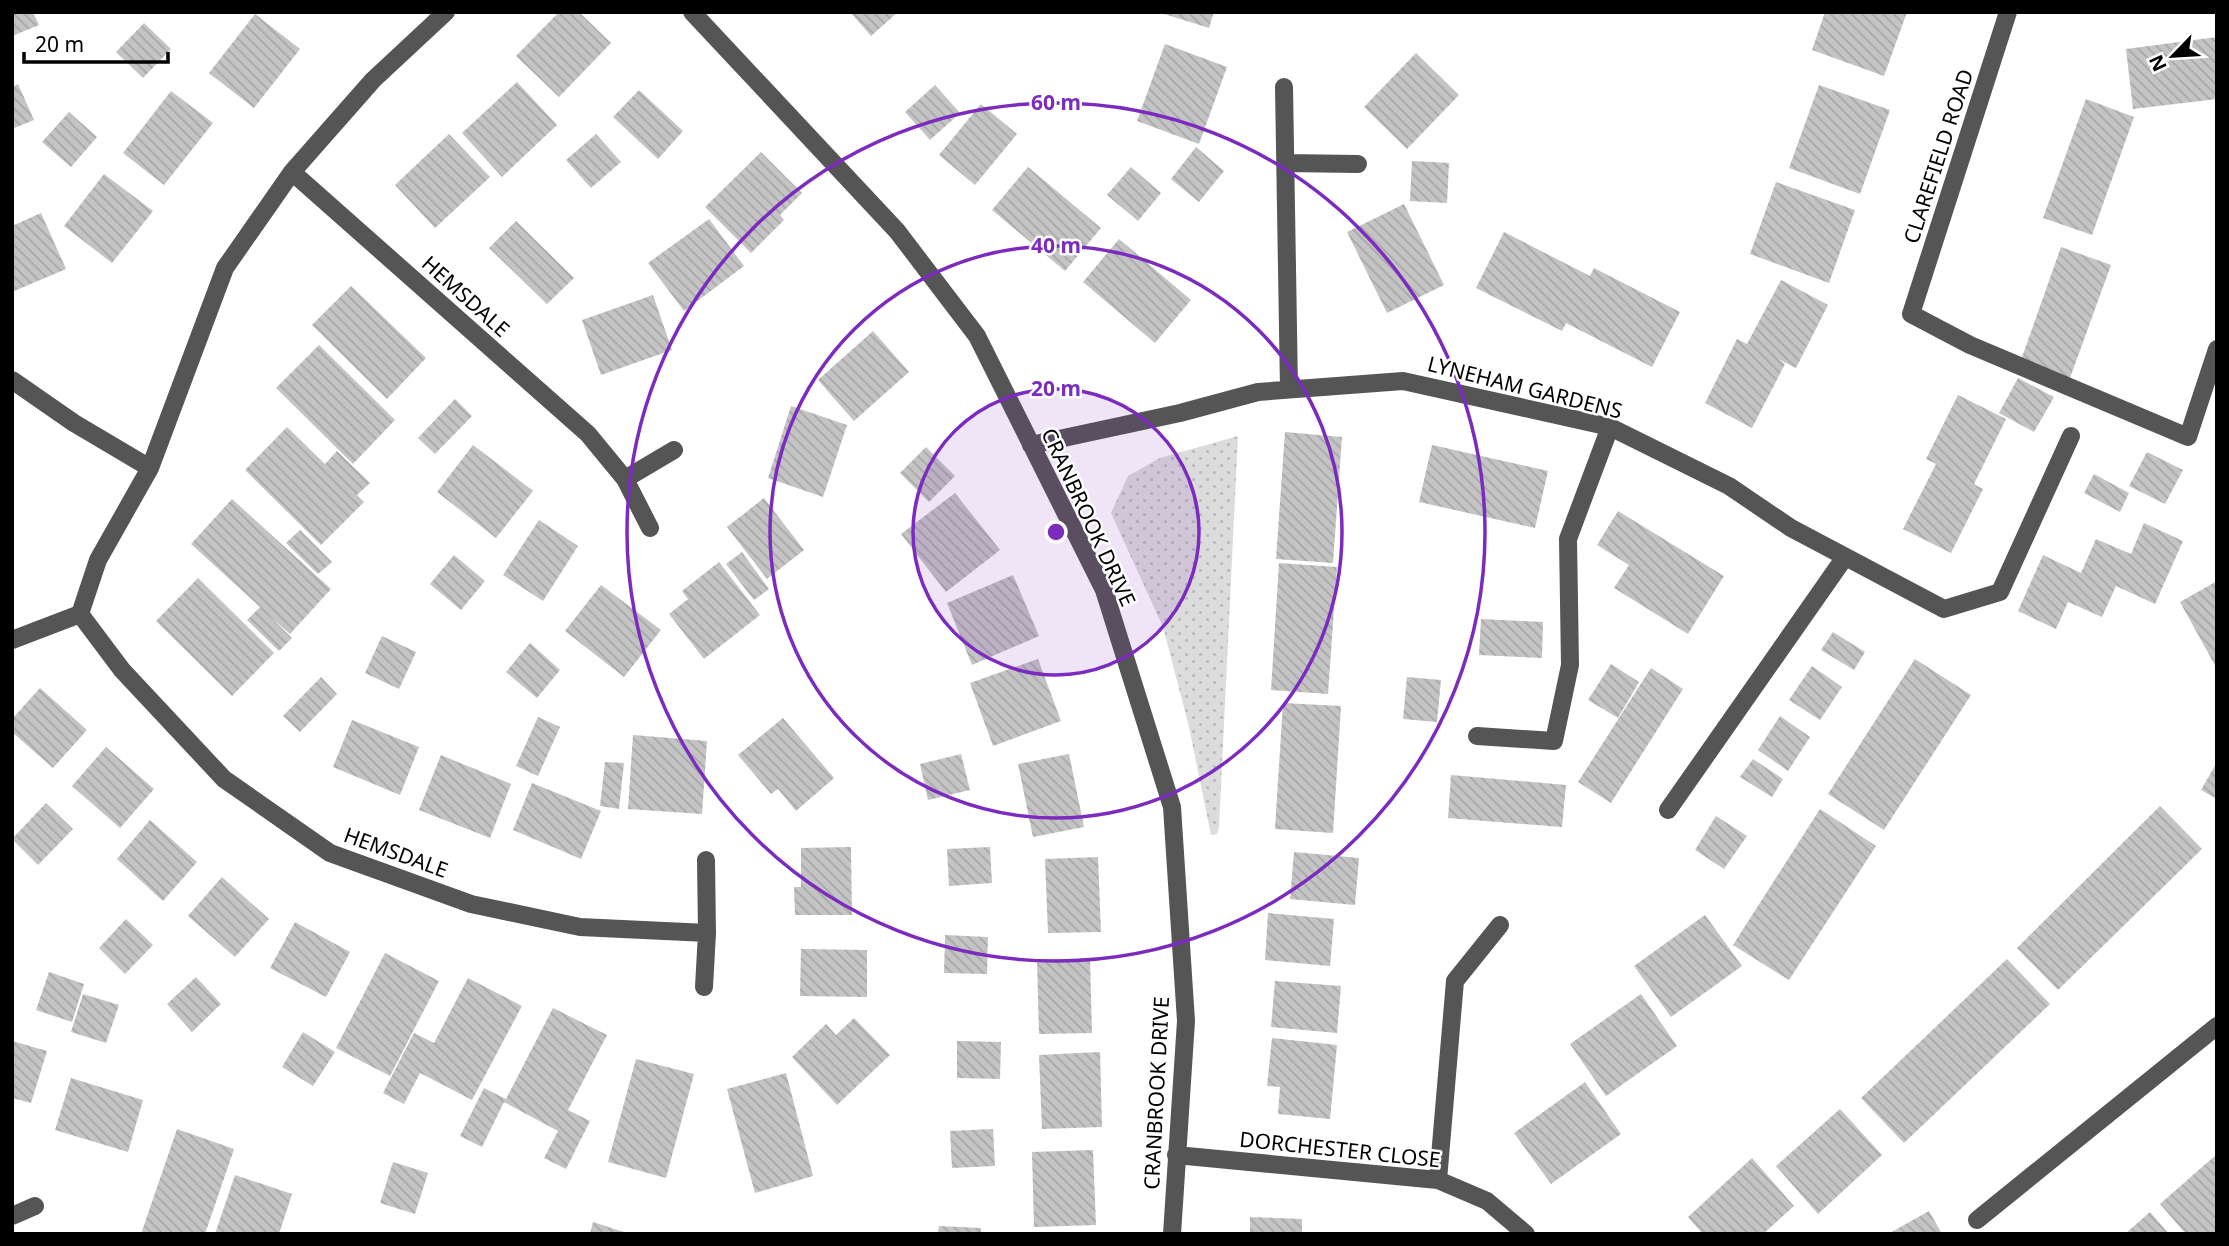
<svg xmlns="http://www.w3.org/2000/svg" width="2229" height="1246" font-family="'Noto Sans',sans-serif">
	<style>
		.grass { fill: url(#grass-dots) }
		.building { fill: url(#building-back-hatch) }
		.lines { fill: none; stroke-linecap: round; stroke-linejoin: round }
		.minor { stroke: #555; stroke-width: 18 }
		.ring { fill: none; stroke: #7b2cbf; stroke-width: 3.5 }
		.labels { text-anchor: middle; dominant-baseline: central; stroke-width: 5; stroke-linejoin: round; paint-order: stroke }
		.street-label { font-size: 21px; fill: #000; stroke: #fff }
		.centre { fill: #7b2cbf; stroke: #fff; stroke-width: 3.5 }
		.ring-label { font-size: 21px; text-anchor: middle; font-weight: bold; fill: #7b2cbf; stroke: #fff; stroke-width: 5; stroke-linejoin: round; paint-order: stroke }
	</style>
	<defs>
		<pattern id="grass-dots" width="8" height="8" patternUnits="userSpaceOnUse" patternTransform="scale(1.75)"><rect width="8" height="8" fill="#dcdcdc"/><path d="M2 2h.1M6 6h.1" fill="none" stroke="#bbb" stroke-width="1.8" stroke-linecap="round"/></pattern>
		<pattern id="building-back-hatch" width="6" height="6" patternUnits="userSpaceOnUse" patternTransform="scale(1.75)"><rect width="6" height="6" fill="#c4c4c4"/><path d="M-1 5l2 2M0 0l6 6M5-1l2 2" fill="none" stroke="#a7a7a7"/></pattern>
	</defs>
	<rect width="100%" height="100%" fill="#fff"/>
	<path class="grass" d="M 1238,436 L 1219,827 L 1217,834 L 1211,835 L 1189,727 L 1163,627 L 1111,513 L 1128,476 L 1160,458 Z"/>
	<path class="building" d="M 12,12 L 33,12 L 39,25 L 12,36 Z
		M 559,12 L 579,12 L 611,43 L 559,97 L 516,56 Z
		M 850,12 L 898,12 L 871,36 Z
		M 1158,12 L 1214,12 L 1209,28 Z
		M 1825,12 L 1907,12 L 1884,76 L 1812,50 Z
		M 255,14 L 300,49 L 254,108 L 209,73 Z
		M 144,23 L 171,49 L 143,78 L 116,52 Z
		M 2217,37 L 2217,99 L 2133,109 L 2126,49 Z
		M 1165,44 L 1227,67 L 1199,144 L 1137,121 Z
		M 1416,53 L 1459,95 L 1407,149 L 1364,107 Z
		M 517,82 L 557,125 L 502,177 L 462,133 Z
		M 18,84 L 34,120 L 12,129 L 12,87 Z
		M 935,85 L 960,113 L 930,140 L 905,112 Z
		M 1819,85 L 1890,110 L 1860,194 L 1789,168 Z
		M 639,90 L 683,131 L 658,159 L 613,117 Z
		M 171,91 L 213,123 L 164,185 L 123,153 Z
		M 2086,99 L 2134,117 L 2092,235 L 2043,218 Z
		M 981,104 L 1017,134 L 975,185 L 939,155 Z
		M 69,112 L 97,137 L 71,167 L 42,142 Z
		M 449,134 L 490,177 L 435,228 L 395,185 Z
		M 596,134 L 621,162 L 591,188 L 566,160 Z
		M 1196,147 L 1224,171 L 1199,202 L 1171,179 Z
		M 761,152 L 802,193 L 780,215 L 784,220 L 751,253 L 705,207 Z
		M 1412,161 L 1449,163 L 1447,203 L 1410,201 Z
		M 1028,167 L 1101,228 L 1065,271 L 992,210 Z
		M 1131,167 L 1161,193 L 1138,221 L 1107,195 Z
		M 104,174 L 153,211 L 112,263 L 64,226 Z
		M 1776,182 L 1855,210 L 1829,283 L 1750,254 Z
		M 1404,204 L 1444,285 L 1387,313 L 1347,232 Z
		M 41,213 L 66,269 L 12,292 L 12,226 Z
		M 709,219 L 744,266 L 684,311 L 648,263 Z
		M 516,221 L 574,278 L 547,304 L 489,248 Z
		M 1504,232 L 1590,276 L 1594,268 L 1680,312 L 1652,367 L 1566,323 L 1562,331 L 1476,288 Z
		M 1119,239 L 1191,300 L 1155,343 L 1083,282 Z
		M 2061,247 L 2111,265 L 2070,378 L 2021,360 Z
		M 1781,280 L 1828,305 L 1796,368 L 1778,359 L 1785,364 L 1752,428 L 1705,403 L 1737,339 L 1747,344 Z
		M 351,286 L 426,358 L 387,399 L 312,325 Z
		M 653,295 L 672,350 L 601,375 L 582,320 Z
		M 873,331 L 909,372 L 854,421 L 818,380 Z
		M 319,345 L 395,420 L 353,464 L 276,388 Z
		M 2018,378 L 2054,397 L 2034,432 L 1999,413 Z
		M 1958,395 L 2006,419 L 1974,484 L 1983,489 L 1951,553 L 1903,529 L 1936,464 L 1926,459 Z
		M 455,399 L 472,416 L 435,454 L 418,438 Z
		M 791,406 L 847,425 L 823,497 L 768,478 Z
		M 287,427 L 325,464 L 337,451 L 370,483 L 357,495 L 364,502 L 321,545 L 245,470 Z
		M 1285,432 L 1342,437 L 1333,563 L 1276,559 Z
		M 473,445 L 533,491 L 496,538 L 437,492 Z
		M 1432,445 L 1548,471 L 1535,528 L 1419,502 Z
		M 926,447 L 955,476 L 929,502 L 900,473 Z
		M 2147,452 L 2183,470 L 2165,504 L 2129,486 Z
		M 2094,474 L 2129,493 L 2120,512 L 2084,493 Z
		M 955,493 L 1000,550 L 946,592 L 901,534 Z
		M 764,498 L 804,550 L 767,579 L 727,527 Z
		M 232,499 L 331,589 L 290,634 L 268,615 L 292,638 L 279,651 L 247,620 L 260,607 L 191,544 Z
		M 1618,511 L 1724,576 L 1688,634 L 1614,588 L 1629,565 L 1597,545 Z
		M 539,520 L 578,546 L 543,601 L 503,575 Z
		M 2144,523 L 2183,541 L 2155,604 L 2116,586 L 2102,617 L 2068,602 L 2056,629 L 2018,611 L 2043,555 L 2081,573 L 2096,539 L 2131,554 Z
		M 300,530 L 332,562 L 318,574 L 286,543 Z
		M 742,552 L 769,589 L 754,600 L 726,564 Z
		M 454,555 L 485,581 L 461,610 L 430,584 Z
		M 719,562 L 760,615 L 704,659 L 669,614 L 688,599 L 682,591 Z
		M 1279,563 L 1337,567 L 1328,694 L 1271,690 Z
		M 1013,575 L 1039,636 L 972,665 L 947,603 Z
		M 198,578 L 274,653 L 232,696 L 156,621 Z
		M 2217,581 L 2217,669 L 2180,602 Z
		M 601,585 L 661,630 L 624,677 L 565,631 Z
		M 1481,619 L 1543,622 L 1542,658 L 1479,655 Z
		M 1833,632 L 1865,652 L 1854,670 L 1821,650 Z
		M 382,636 L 416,652 L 399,689 L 365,673 Z
		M 530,643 L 560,670 L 537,698 L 506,672 Z
		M 1038,659 L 1061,721 L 993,746 L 970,683 Z
		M 1915,659 L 1971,695 L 1884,830 L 1828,794 Z
		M 1611,664 L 1639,682 L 1618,718 L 1588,700 Z
		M 1812,666 L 1842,687 L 1820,720 L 1789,700 Z
		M 1651,668 L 1683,689 L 1611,803 L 1578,782 Z
		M 321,677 L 337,694 L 300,732 L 283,716 Z
		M 1407,677 L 1441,680 L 1437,722 L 1403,719 Z
		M 40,688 L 87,730 L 53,768 L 12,732 L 12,719 Z
		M 1283,703 L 1341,706 L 1333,833 L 1275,829 Z
		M 1780,716 L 1810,737 L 1788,771 L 1758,750 Z
		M 538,717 L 560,727 L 538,776 L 516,766 Z
		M 783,718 L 834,778 L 796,811 L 778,789 L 771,794 L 738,755 Z
		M 352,720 L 419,747 L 400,795 L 333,767 Z
		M 633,735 L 707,741 L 702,814 L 628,809 Z
		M 106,747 L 154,789 L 120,828 L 72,786 Z
		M 961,754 L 970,790 L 928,800 L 920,764 Z
		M 1069,754 L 1084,827 L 1033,837 L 1018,764 Z
		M 441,755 L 511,784 L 490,838 L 419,810 Z
		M 1753,759 L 1783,779 L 1772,797 L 1740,777 Z
		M 605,762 L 624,763 L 619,809 L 600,806 Z
		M 2217,762 L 2217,799 L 2201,790 Z
		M 1451,775 L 1566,785 L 1562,827 L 1448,818 Z
		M 532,783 L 601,811 L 581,859 L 513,830 Z
		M 46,803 L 73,829 L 38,865 L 12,839 Z
		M 2160,806 L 2202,849 L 2058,990 L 2017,948 Z
		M 1820,809 L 1876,846 L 1789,980 L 1733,945 Z
		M 1716,816 L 1747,836 L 1724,869 L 1695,850 Z
		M 150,820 L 197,862 L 163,901 L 117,859 Z
		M 851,847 L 852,915 L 795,915 L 794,887 L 801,887 L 801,848 Z
		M 990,847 L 992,883 L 949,886 L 947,849 Z
		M 1294,852 L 1359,858 L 1355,905 L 1290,899 Z
		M 1098,857 L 1101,932 L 1048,933 L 1045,859 Z
		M 222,877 L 269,919 L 235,957 L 188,916 Z
		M 1268,913 L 1334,919 L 1330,966 L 1265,960 Z
		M 1705,915 L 1742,966 L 1671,1017 L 1634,966 Z
		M 126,919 L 153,945 L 125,974 L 99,948 Z
		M 295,922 L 350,952 L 326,997 L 270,968 Z
		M 945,935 L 988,937 L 987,974 L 944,973 Z
		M 801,949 L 867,950 L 867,997 L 800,996 Z
		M 385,953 L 439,981 L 390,1076 L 336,1048 Z
		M 1090,958 L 1092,1033 L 1039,1034 L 1037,960 Z
		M 2007,959 L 2050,1004 L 1904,1143 L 1861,1098 Z
		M 49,972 L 84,984 L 72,1022 L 36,1010 Z
		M 196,977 L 221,1004 L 192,1032 L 167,1004 Z
		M 468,978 L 522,1006 L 472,1100 L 420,1073 L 404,1104 L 383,1093 L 414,1033 L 434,1043 Z
		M 1275,981 L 1341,986 L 1337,1033 L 1271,1027 Z
		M 83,994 L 119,1005 L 106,1043 L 71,1032 Z
		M 1641,994 L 1677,1046 L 1606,1096 L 1570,1044 Z
		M 553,1008 L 607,1035 L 568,1110 L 590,1121 L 566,1169 L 544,1158 L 558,1131 L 504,1102 L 482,1147 L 460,1136 L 484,1088 L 506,1099 Z
		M 854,1018 L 890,1055 L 837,1105 L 792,1057 L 826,1024 L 836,1035 Z
		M 303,1032 L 335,1052 L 313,1086 L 282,1067 Z
		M 1272,1038 L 1337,1045 L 1330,1119 L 1278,1114 L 1280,1087 L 1267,1086 Z
		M 12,1041 L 47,1051 L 31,1103 L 12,1098 Z
		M 957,1041 L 1001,1042 L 1000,1079 L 957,1078 Z
		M 1100,1052 L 1102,1127 L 1042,1129 L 1039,1055 Z
		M 636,1059 L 694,1074 L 666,1178 L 608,1162 Z
		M 786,1073 L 813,1176 L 755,1193 L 727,1089 Z
		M 71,1078 L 143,1100 L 128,1152 L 55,1130 Z
		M 1585,1082 L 1621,1134 L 1551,1184 L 1514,1133 Z
		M 1840,1109 L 1882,1155 L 1818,1214 L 1776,1166 Z
		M 177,1129 L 234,1149 L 205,1234 L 141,1234 Z
		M 993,1129 L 995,1166 L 952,1168 L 950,1131 Z
		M 1093,1150 L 1096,1225 L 1034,1227 L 1032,1152 Z
		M 2217,1154 L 2217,1234 L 2186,1234 L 2160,1204 Z
		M 1752,1158 L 1794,1206 L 1763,1234 L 1703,1234 L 1688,1217 Z
		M 393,1162 L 428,1173 L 415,1214 L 380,1203 Z
		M 235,1175 L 292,1194 L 279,1234 L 215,1234 Z
		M 1929,1211 L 1942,1234 L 1888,1234 Z
		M 2150,1212 L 2169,1234 L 2125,1234 Z
		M 1250,1217 L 1302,1219 L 1302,1234 L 1250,1234 Z
		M 593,1222 L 627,1233 L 627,1234 L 590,1234 Z
		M 939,1226 L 981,1228 L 981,1234 L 938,1234 Z"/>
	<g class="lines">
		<path class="minor" d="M 446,12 L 373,80 L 292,172 L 225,268 L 150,468 L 98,560 L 80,614 L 122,670 L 224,779 L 330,853 L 471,904 L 580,927 L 707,933
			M 692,12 L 897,231 L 977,336 L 1104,590 L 1172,807 L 1186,1021 L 1172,1234
			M 2008,12 L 1911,314 L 1970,345 L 2188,437 L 2217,349
			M 1284,87 L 1289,389
			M 1285,163 L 1358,164
			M 292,172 L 588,434 L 625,479 L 650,528
			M 12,380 L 74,423 L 150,468
			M 1031,445 L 1180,413 L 1258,392 L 1403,381 L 1610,427 L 1729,486 L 1791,528 L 1944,609 L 2000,592 L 2071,436
			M 625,479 L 674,450
			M 12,640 L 80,614
			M 1477,736 L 1554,741 L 1570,665 L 1568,539 L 1610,427
			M 1668,810 L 1845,557
			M 704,987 L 707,933 L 706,860
			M 1176,1155 L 1438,1180 L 1487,1201 L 1526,1234
			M 1438,1180 L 1455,981 L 1500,925
			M 12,1216 L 35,1206
			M 1977,1220 L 2217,1026"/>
	</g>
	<circle cx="1056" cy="532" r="143" fill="#7b2cbf" fill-opacity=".12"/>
	<g class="ring">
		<circle cx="1056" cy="532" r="143"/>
		<circle cx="1056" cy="532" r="286"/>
		<circle cx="1056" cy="532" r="429"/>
	</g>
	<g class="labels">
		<g class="street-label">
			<text transform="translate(1938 156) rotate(-72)">CLAREFIELD ROAD</text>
			<text transform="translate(466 296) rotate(42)">HEMSDALE</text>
			<text transform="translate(1525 387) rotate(14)">LYNEHAM GARDENS</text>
			<text transform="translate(1089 517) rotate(65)">CRANBROOK DRIVE</text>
			<text transform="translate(396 852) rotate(20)">HEMSDALE</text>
			<text transform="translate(1156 1093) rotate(-87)">CRANBROOK DRIVE</text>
			<text transform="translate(1340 1149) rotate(6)">DORCHESTER CLOSE</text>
		</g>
	</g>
	<circle cx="1056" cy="532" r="10" class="centre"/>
	<g class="ring-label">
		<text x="1056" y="110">60 m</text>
		<text x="1056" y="253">40 m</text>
		<text x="1056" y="396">20 m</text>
	</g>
	<rect width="2229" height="1246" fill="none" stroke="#000000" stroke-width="28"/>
	<g transform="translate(2173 56) rotate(245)" stroke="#ffffff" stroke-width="5" paint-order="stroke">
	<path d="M0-5L12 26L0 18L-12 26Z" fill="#000000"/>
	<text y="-10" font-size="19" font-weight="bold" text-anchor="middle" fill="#000000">N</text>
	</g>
	<path d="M24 52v10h144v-10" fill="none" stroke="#000000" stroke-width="3.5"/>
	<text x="35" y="52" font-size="21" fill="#000000" stroke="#ffffff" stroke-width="5" paint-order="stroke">20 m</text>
</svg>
